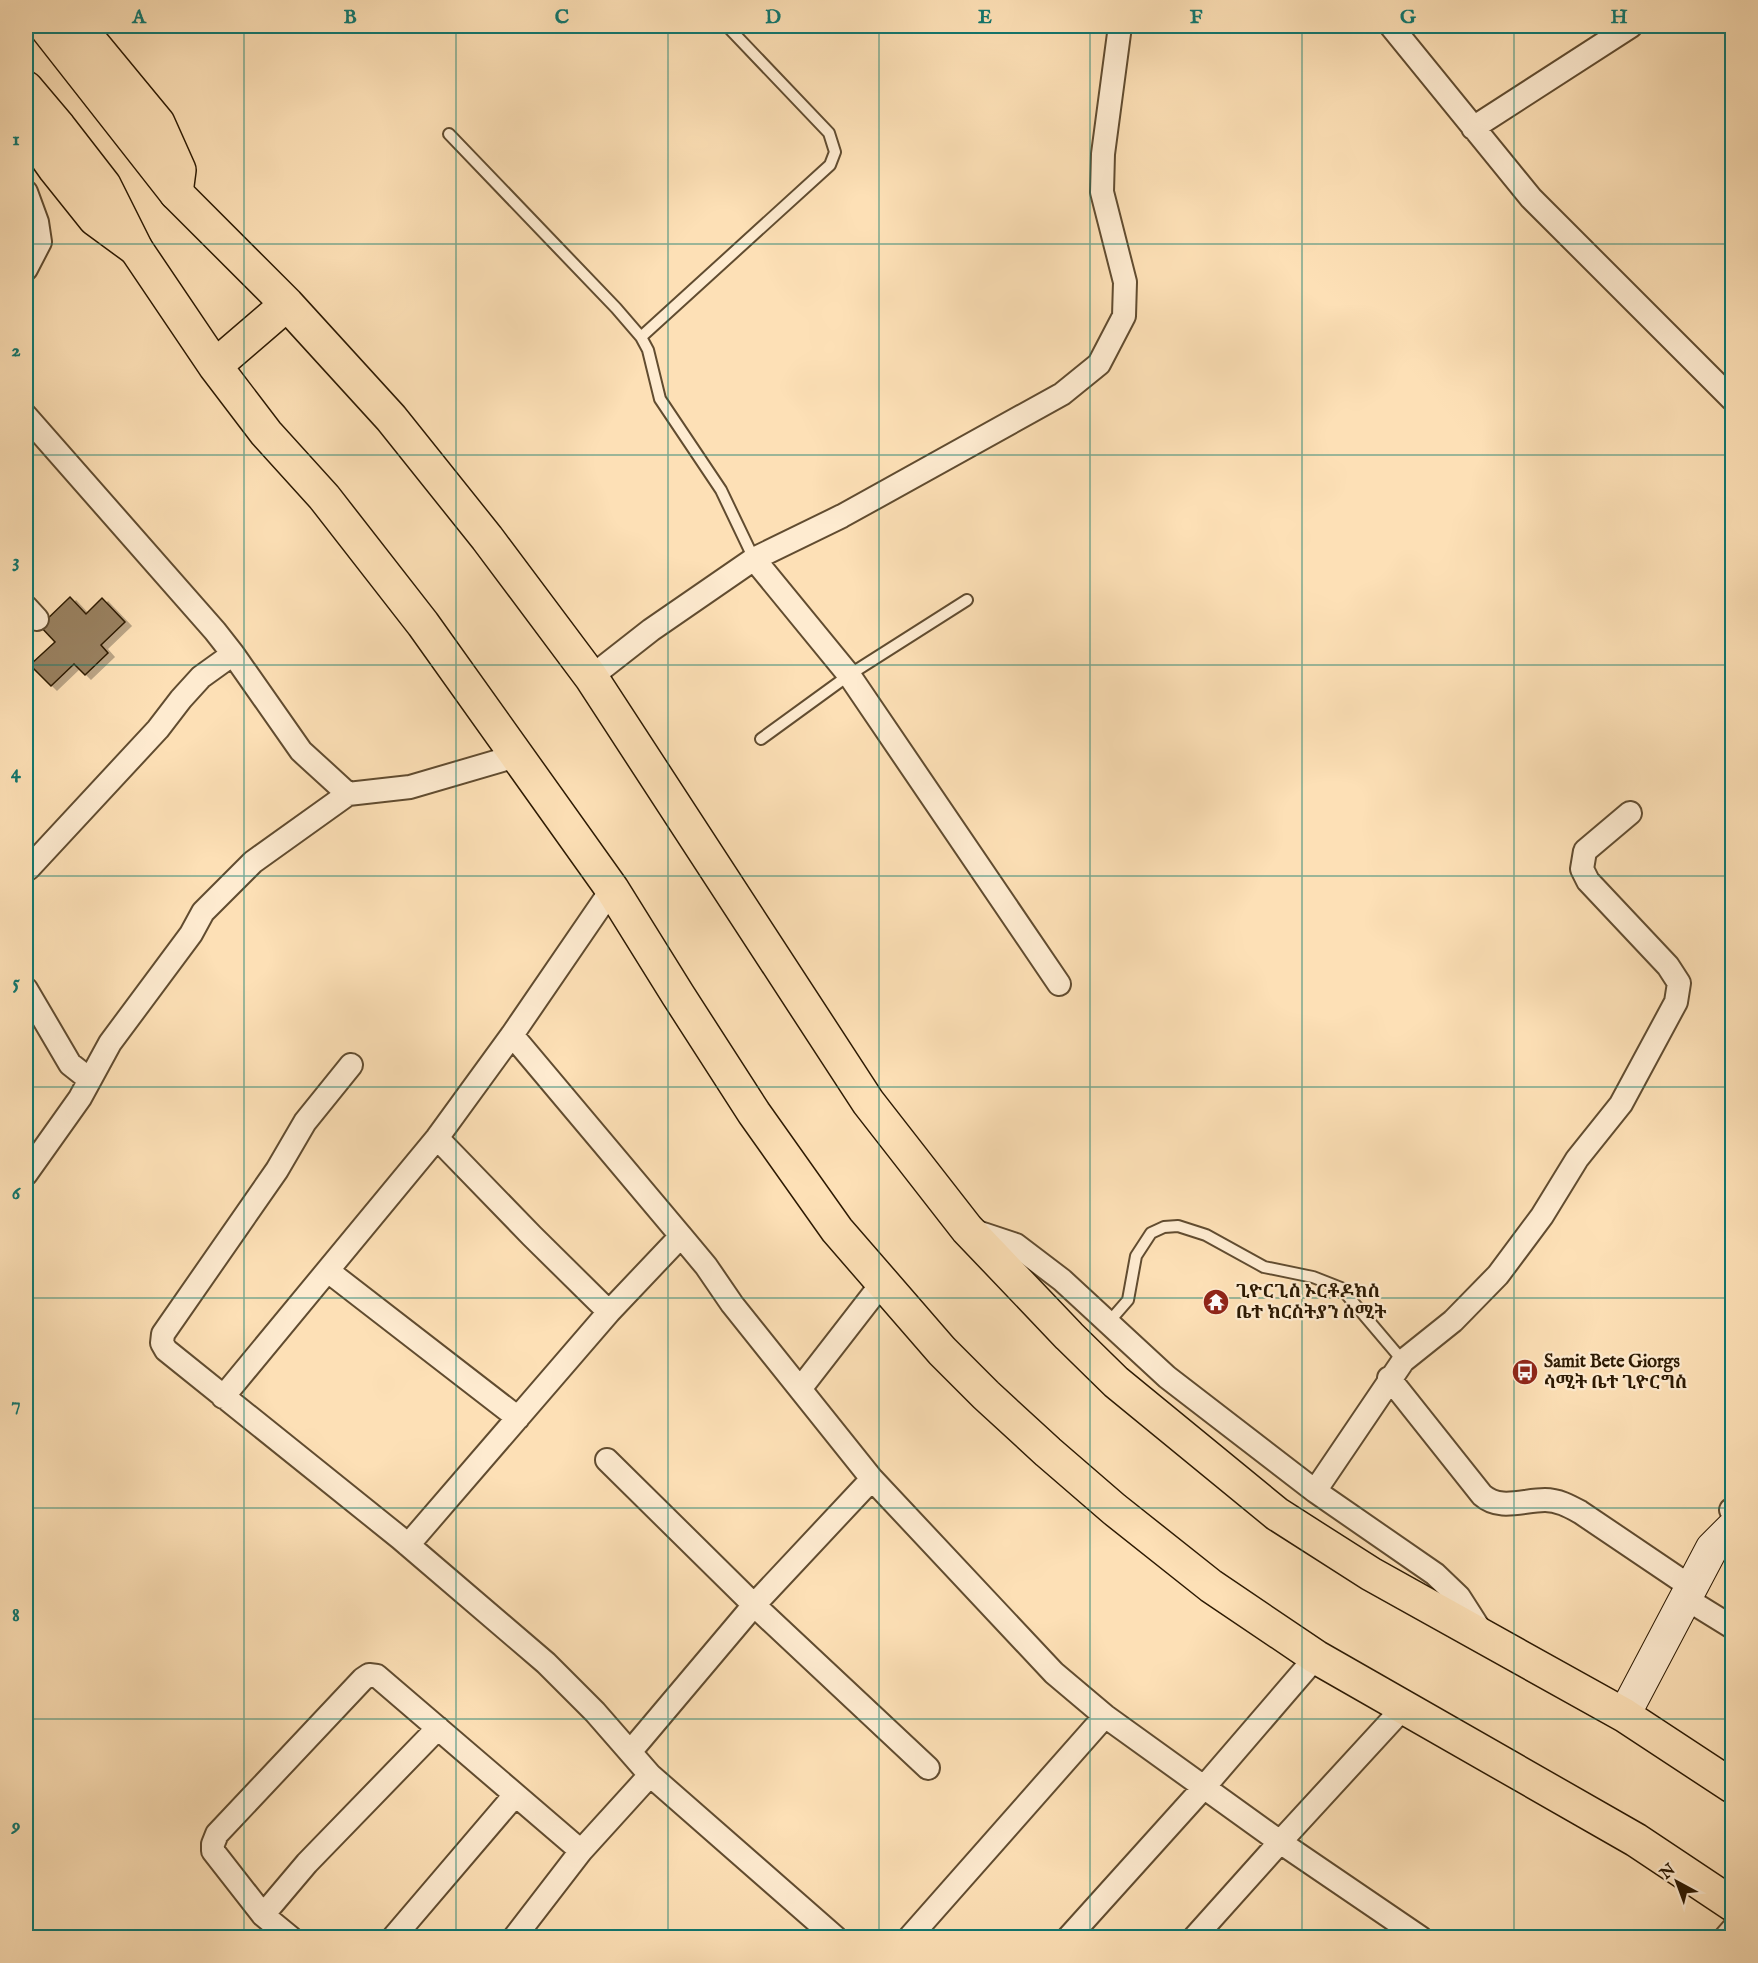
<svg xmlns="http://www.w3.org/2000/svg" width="1758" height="1963" font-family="'IM FELL English','Noto Serif Ethiopic',serif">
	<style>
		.building { fill: #998160; stroke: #2d1a03; stroke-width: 1.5; filter: url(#shadow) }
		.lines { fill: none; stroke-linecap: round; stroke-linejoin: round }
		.lane-casing { stroke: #614c30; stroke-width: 14 }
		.street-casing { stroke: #614c30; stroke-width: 26 }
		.secondary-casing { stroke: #2d1a03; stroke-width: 34 }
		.primary-casing { stroke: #2d1a03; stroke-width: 36 }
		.highway-casing { stroke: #2d1a03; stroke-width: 36 }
		.lane { stroke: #feebd0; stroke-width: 10 }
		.street { stroke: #feebd0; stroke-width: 22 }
		.secondary { stroke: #feebd0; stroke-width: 32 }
		.primary { stroke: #fde0b6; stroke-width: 33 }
		.highway { stroke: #fde0b6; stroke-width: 33 }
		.grid { fill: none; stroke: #0f766e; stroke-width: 1.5; stroke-opacity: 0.55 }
		.labels { text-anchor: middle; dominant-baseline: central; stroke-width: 4.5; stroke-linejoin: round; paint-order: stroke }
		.poi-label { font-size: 18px; font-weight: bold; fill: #2d1a03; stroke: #feebd0; text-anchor: start }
		.neatline { fill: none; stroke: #0f766e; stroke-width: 2 }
		.grid-label { font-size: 20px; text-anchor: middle; font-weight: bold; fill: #0f766e }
	</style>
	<defs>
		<filter id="shadow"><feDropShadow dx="6" dy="4" stdDeviation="0" flood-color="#0004"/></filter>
	</defs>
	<rect width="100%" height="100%" fill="#fde0b6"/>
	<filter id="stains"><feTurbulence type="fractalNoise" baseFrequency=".00333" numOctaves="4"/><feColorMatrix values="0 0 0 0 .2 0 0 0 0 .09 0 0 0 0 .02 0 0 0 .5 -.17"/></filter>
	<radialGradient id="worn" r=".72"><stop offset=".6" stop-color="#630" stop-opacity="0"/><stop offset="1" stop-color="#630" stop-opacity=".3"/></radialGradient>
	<path class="building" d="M 70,597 L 86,614 L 102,598 L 125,622 L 101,645 L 108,653 L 85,675 L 74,664 L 51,686 L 30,665 L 55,642 L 40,626 Z"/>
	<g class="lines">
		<defs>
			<path id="lane" d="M 449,134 L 616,308 L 641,337 L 648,350 L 660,399 L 721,490 L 754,559
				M 641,337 L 830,165 L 835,152 L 829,133 L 727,26
				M 761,739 L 849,675 L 967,600
				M 1108,1323 L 1128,1300 L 1136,1256 L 1151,1233 L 1164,1227 L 1178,1226 L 1206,1235 L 1264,1267 L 1313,1277 L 1341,1288 L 1403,1361"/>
			<path id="street" d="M 1391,26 L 1531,198 L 1732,399
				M 1473,128 L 1631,26
				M 26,192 L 37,222 L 40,242 L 26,269
				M 26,416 L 215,631 L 233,654 L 201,677 L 181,699 L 158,729 L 29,868 L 26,870
				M 754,559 L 849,675 L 1059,984
				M 26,607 L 37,619
				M 233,654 L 301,751 L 348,794 L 410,787 L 516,756
				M 591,677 L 651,630 L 754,559 L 842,516 L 1062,394 L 1099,364 L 1124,316 L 1125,282 L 1102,192 L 1103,154 L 1120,26
				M 26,989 L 70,1064 L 89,1079
				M 512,1035 L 681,1236
				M 351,1065 L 305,1122 L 277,1170 L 163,1334 L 162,1343 L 166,1350 L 400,1538 L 546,1663 L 595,1712 L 650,1775 L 836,1938
				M 437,1138 L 532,1236 L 609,1312
				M 26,1174 L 80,1098 L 110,1043 L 191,934 L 203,912 L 253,862 L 348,794
				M 971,1230 L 1016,1245 L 1062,1280 L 1167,1377 L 1315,1491 L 1435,1574 L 1459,1597 L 1482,1633
				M 328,1271 L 518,1418
				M 1389,1378 L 1482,1495 C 1500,1511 1523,1500 1545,1500 C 1558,1500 1569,1506 1580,1512 L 1691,1587
				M 223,1397 L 437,1138 L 512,1035 L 612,889
				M 607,1460 L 754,1605 L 928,1768
				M 872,1479 L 1054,1673 L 1105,1716 L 1280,1842 L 1194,1938
				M 1315,1491 L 1403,1361 L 1453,1321 L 1498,1275 L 1542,1216 L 1577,1159 L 1621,1104 L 1676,1002 L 1679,983 L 1668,966 L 1588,881 L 1582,869 L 1585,851 L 1630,813
				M 1731,1510 L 1732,1512
				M 408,1545 L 609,1312 L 681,1236 L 706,1266 L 732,1304 L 800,1389 L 883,1282
				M 1685,1598 L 1732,1627
				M 1405,1706 L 1280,1842 L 1421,1938
				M 630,1752 L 754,1605 L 872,1479 L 800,1389
				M 263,1915 L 307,1863 L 438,1728
				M 291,1938 L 263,1915 L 213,1851 L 213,1844 L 217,1834 L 363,1679 L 369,1675 L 377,1676 L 581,1851
				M 393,1938 L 515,1795
				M 514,1938 L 581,1851 L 650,1775
				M 909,1938 L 1105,1716
				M 1068,1938 L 1205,1786 L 1316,1657
				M 1725,1938 L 1732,1930"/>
			<path id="secondary" d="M 1624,1715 L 1712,1548 L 1732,1528"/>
			<path id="primary" d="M 45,26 L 176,193 L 287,304 L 391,418 L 487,538 L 591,677 L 868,1102 L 967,1229 L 1069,1336 L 1116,1382 L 1277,1514 L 1371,1574 L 1624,1715 L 1732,1786
				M 26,88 L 59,127 L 104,185 L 136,249 L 215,366 L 266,433 L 324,497 L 423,624 L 612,889 L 678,995 L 754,1113 L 837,1230 L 942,1351 L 986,1395 L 1048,1452 L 1114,1509 L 1211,1586 L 1316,1657 L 1636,1840 L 1732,1904
				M 215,366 L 287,304"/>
			<path id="highway" d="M 78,26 L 158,123 L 179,170 L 176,193
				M 26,128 L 55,169 L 95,219 L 136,249"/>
		</defs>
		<use href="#lane" class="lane-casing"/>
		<use href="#street" class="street-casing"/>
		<use href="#secondary" class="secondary-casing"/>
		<use href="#primary" class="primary-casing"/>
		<use href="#highway" class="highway-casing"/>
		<use href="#lane" class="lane"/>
		<use href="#street" class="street"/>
		<use href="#secondary" class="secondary"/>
		<use href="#primary" class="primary"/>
		<use href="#highway" class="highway"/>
	</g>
	<path class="grid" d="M 244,26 L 244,1938M 456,26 L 456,1938M 668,26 L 668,1938M 879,26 L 879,1938M 1090,26 L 1090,1938M 1302,26 L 1302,1938M 1514,26 L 1514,1938M 26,244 L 1732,244M 26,455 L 1732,455M 26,665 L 1732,665M 26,876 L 1732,876M 26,1087 L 1732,1087M 26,1298 L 1732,1298M 26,1508 L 1732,1508M 26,1719 L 1732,1719"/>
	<defs>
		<symbol id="temple-disc" viewBox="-11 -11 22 22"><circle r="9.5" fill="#8f2418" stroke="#feebd0"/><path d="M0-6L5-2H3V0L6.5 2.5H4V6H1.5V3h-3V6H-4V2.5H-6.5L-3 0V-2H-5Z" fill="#fff"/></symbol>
		<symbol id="bus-disc" viewBox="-11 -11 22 22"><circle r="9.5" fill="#8f2418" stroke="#feebd0"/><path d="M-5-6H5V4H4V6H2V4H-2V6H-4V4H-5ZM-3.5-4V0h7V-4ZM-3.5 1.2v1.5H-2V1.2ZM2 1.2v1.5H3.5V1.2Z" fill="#fff"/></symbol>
	</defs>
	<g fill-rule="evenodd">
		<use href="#temple-disc" x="1201" y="1287" width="30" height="30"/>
		<use href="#bus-disc" x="1510" y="1357" width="30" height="30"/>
	</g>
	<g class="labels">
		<g class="poi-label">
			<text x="1236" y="1292">ጊዮርጊስ ኦርቶዶክስ<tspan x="1236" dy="21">ቤተ ክርስትያን ሰሚት</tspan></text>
			<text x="1544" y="1362">Samit Bete Giorgs<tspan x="1544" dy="21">ሳሚት ቤተ ጊዮርግስ</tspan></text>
		</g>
	</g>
	<rect width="1758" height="1963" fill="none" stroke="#fde0b6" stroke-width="66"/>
	<g transform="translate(1677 1882) rotate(319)" stroke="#feebd0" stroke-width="4.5" paint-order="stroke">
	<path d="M0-4.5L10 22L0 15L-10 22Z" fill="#2d1a03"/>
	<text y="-9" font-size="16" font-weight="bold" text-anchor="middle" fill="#2d1a03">N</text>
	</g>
	<rect x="33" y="33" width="1692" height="1897" class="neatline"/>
	<g class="grid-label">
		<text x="139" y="23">A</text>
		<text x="350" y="23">B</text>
		<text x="562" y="23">C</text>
		<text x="773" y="23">D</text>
		<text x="985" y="23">E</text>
		<text x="1196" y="23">F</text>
		<text x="1408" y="23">G</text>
		<text x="1619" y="23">H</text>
		<text x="16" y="145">1</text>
		<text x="16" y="356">2</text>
		<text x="16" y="567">3</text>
		<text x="16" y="778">4</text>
		<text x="16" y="988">5</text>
		<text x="16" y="1199">6</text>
		<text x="16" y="1410">7</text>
		<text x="16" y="1621">8</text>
		<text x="16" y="1831">9</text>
	</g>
	<rect width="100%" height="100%" filter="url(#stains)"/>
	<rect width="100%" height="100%" fill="url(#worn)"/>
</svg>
